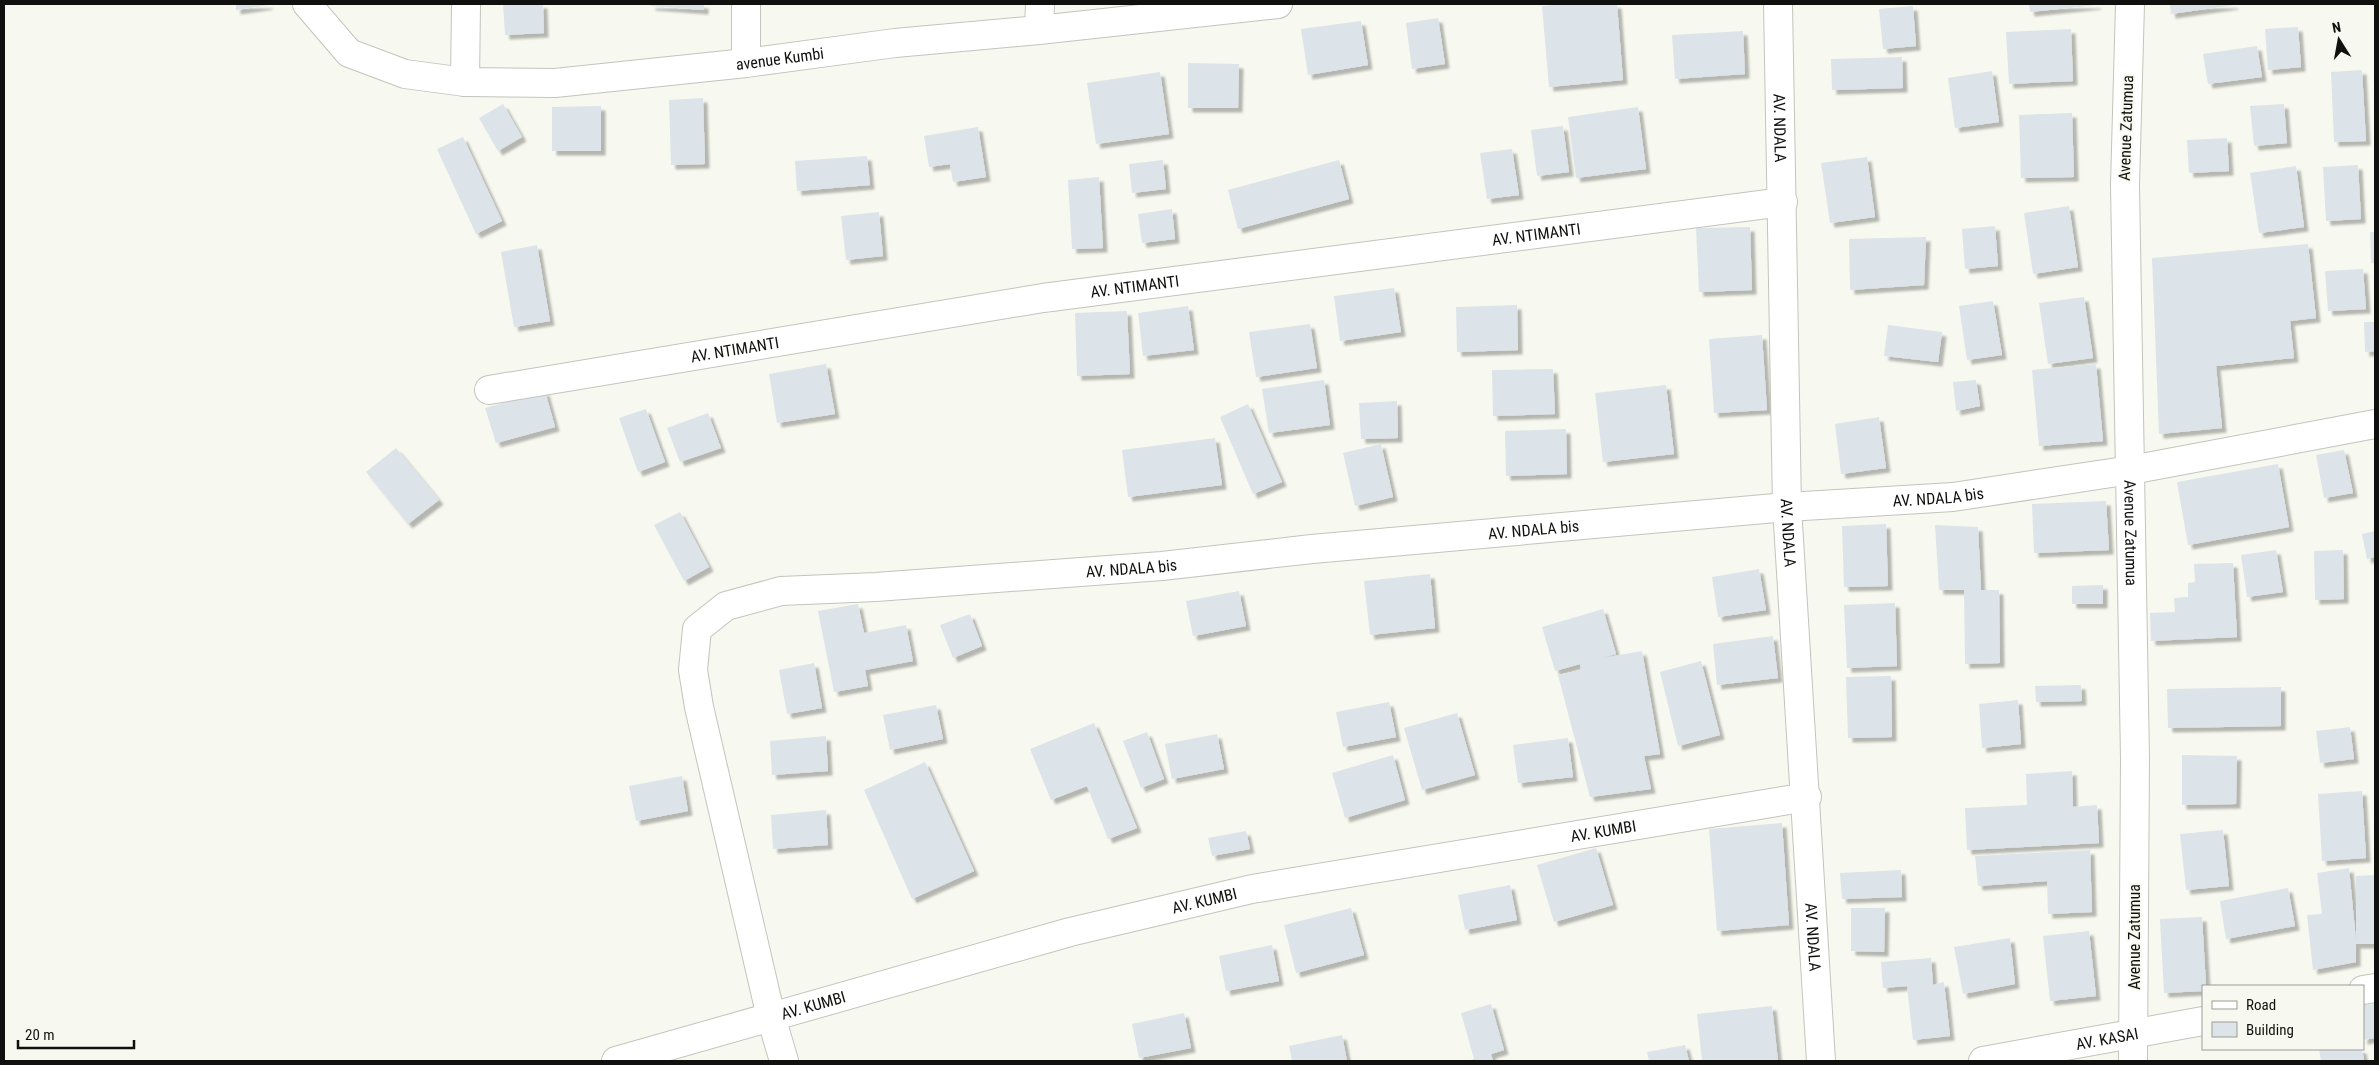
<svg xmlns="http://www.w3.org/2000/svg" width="2379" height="1065" font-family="'Roboto Condensed',sans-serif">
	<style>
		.building { fill: #dce4ea; filter: url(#shadow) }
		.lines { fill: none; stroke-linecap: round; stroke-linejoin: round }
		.street-casing { stroke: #c3c4bb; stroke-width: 30 }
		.street { stroke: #fff; stroke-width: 28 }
		.labels { text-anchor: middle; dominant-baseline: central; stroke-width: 4; stroke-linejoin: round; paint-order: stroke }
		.street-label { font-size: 16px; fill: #10110e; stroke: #f7f8ef }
	</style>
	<defs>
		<filter id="shadow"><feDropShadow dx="4.5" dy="4.5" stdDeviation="1" flood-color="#0004"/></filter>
	</defs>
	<rect width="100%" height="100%" fill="#f7f8ef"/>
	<path class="building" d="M 236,4 L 268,4 L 269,5 L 236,10 Z
		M 503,4 L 543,4 L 544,33 L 505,35 Z
		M 651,4 L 704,4 L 704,10 L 651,6 Z
		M 1569,4 L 1617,4 L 1623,80 L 1549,87 L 1542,6 Z
		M 2029,4 L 2097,4 L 2097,5 L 2030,12 Z
		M 2170,4 L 2234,4 L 2234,5 L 2171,14 Z
		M 1913,6 L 1916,46 L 1883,49 L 1879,9 Z
		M 1438,18 L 1445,64 L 1412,69 L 1406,23 Z
		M 1361,21 L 1368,65 L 1308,75 L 1301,29 Z
		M 2298,27 L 2301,67 L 2268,70 L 2265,29 Z
		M 2071,29 L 2073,81 L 2009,84 L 2006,32 Z
		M 1743,31 L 1745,74 L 1675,79 L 1672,35 Z
		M 2257,46 L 2262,77 L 2208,84 L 2203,54 Z
		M 1902,57 L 1903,88 L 1832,90 L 1831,59 Z
		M 1188,63 L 1239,64 L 1238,108 L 1188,108 Z
		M 2362,70 L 2366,141 L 2334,142 L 2331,72 Z
		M 1992,71 L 1999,122 L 1955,128 L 1948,78 Z
		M 1160,72 L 1169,134 L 1096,144 L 1087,83 Z
		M 703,98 L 705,164 L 671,165 L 669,100 Z
		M 503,104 L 522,137 L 498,151 L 479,118 Z
		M 2284,104 L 2287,143 L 2254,146 L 2250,106 Z
		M 601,106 L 601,151 L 552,151 L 552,107 Z
		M 1638,107 L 1646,169 L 1576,178 L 1568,117 Z
		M 2072,113 L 2074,177 L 2021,178 L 2019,115 Z
		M 1563,126 L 1569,172 L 1537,176 L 1531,130 Z
		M 978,127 L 986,177 L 953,182 L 950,164 L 929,167 L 924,136 Z
		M 463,137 L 502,221 L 476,234 L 437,149 Z
		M 2227,138 L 2229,171 L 2189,173 L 2187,140 Z
		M 1512,149 L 1519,195 L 1487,199 L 1480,153 Z
		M 867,156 L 870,185 L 797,191 L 795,161 Z
		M 1867,157 L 1875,217 L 1830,223 L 1821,163 Z
		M 1163,160 L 1166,189 L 1132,193 L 1129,164 Z
		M 1339,160 L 1349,199 L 1238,229 L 1228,190 Z
		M 2358,165 L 2361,219 L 2326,221 L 2323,167 Z
		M 2296,166 L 2304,227 L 2259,233 L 2250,173 Z
		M 1099,177 L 1103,248 L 1072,249 L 1068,180 Z
		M 2069,206 L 2078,267 L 2033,274 L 2024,213 Z
		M 1172,209 L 1175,239 L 1142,243 L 1138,214 Z
		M 879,212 L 883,256 L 846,260 L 841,216 Z
		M 1995,226 L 1998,266 L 1965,269 L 1962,229 Z
		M 1750,227 L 1752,290 L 1699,292 L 1696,228 Z
		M 2370,232 L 2375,232 L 2375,263 L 2371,263 Z
		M 1926,237 L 1924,285 L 1850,290 L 1849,239 Z
		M 2308,244 L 2316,318 L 2290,321 L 2294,358 L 2216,366 L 2222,428 L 2159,434 L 2152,258 Z
		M 537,245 L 550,321 L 514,327 L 501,252 Z
		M 2363,269 L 2366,309 L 2328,311 L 2325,271 Z
		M 1394,288 L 1401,332 L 1340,341 L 1334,296 Z
		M 2084,297 L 2093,358 L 2048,364 L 2039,303 Z
		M 1993,301 L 2002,355 L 1967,360 L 1959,306 Z
		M 1517,305 L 1518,350 L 1457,352 L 1456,307 Z
		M 1188,306 L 1194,350 L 1143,356 L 1138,313 Z
		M 1127,311 L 1130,374 L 1077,376 L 1075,313 Z
		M 2364,322 L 2375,322 L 2375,351 L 2365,352 Z
		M 1310,324 L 1317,368 L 1256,377 L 1249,332 Z
		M 1888,325 L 1942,332 L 1938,362 L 1884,356 Z
		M 1762,335 L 1767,410 L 1714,413 L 1709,339 Z
		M 826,364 L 835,414 L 777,423 L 769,374 Z
		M 2096,364 L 2103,441 L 2039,446 L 2032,370 Z
		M 1553,369 L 1555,414 L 1493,416 L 1492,370 Z
		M 1324,380 L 1330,425 L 1269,433 L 1262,389 Z
		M 1976,380 L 1980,406 L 1956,411 L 1953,382 Z
		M 1666,385 L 1674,454 L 1603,462 L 1595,393 Z
		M 545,391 L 555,427 L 496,443 L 485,408 Z
		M 1397,401 L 1398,438 L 1361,439 L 1359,403 Z
		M 1248,404 L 1282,482 L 1253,494 L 1220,417 Z
		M 646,409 L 665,462 L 638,472 L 619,418 Z
		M 708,413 L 721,448 L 680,462 L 667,428 Z
		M 1879,417 L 1886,468 L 1841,474 L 1835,424 Z
		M 1566,429 L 1567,474 L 1506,476 L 1505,431 Z
		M 1215,438 L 1222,485 L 1128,497 L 1122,450 Z
		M 1381,444 L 1393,497 L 1355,506 L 1343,453 Z
		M 396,448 L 439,500 L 408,524 L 366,472 Z
		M 2344,450 L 2353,493 L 2324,498 L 2316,455 Z
		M 2278,464 L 2289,527 L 2188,545 L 2177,482 Z
		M 2106,501 L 2109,550 L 2034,553 L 2032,504 Z
		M 680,512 L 709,567 L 684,581 L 654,525 Z
		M 1886,524 L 1888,586 L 1844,587 L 1842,526 Z
		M 1935,525 L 1978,527 L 1981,590 L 1999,590 L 2000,663 L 1965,664 L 1964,590 L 1939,590 Z
		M 2375,531 L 2375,557 L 2367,559 L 2362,534 Z
		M 2276,550 L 2283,592 L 2247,597 L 2241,555 Z
		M 2343,550 L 2344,599 L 2315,600 L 2314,551 Z
		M 2233,563 L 2237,637 L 2151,641 L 2150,613 L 2175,612 L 2174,598 L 2188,597 L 2188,583 L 2195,582 L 2194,564 Z
		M 1759,569 L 1766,610 L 1718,617 L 1712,577 Z
		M 1430,574 L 1435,628 L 1370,635 L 1364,581 Z
		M 2103,585 L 2103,604 L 2072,604 L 2072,586 Z
		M 1239,591 L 1246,626 L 1193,636 L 1186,601 Z
		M 1895,603 L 1897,666 L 1847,668 L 1844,605 Z
		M 858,604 L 864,633 L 906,625 L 913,661 L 865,670 L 868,686 L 834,692 L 818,611 Z
		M 1603,609 L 1616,654 L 1602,658 L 1642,651 L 1660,754 L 1644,756 L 1651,789 L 1590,797 L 1558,675 L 1581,670 L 1580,664 L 1555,671 L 1542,627 Z
		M 970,614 L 982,646 L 953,658 L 940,625 Z
		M 1773,636 L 1778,678 L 1717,685 L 1713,644 Z
		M 1701,661 L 1720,735 L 1678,746 L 1660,672 Z
		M 814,663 L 822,708 L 787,714 L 779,670 Z
		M 1891,676 L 1892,737 L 1848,738 L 1846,677 Z
		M 2081,685 L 2082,701 L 2036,702 L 2035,686 Z
		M 2281,687 L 2281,726 L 2168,728 L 2167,689 Z
		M 2018,700 L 2021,744 L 1982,748 L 1979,704 Z
		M 1389,702 L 1396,737 L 1343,747 L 1336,712 Z
		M 936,705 L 943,739 L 890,750 L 883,715 Z
		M 1457,713 L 1475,775 L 1422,790 L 1404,728 Z
		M 1094,723 L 1137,828 L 1108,839 L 1087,786 L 1051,800 L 1030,749 Z
		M 2350,727 L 2354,759 L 2320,763 L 2316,731 Z
		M 1147,732 L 1164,779 L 1141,788 L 1123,741 Z
		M 1217,734 L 1224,769 L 1172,779 L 1165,744 Z
		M 826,736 L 828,771 L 772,775 L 770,741 Z
		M 1568,738 L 1573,777 L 1518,783 L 1513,745 Z
		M 1393,755 L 1405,800 L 1345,818 L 1332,773 Z
		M 2182,755 L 2237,756 L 2236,804 L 2182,805 Z
		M 925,762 L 974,871 L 912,899 L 864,790 Z
		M 2072,771 L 2073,807 L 2097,805 L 2099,843 L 1967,850 L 1965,808 L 2027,805 L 2026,774 Z
		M 682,776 L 688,811 L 636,821 L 629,786 Z
		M 2362,791 L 2366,858 L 2322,861 L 2318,794 Z
		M 826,810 L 828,845 L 773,849 L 771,815 Z
		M 1782,823 L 1789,925 L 1717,931 L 1709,829 Z
		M 2223,830 L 2229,886 L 2186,890 L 2180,834 Z
		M 1246,831 L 1250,849 L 1212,856 L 1208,838 Z
		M 1596,848 L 1613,905 L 1554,922 L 1537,865 Z
		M 2090,850 L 2092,912 L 2048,914 L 2047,881 L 1978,886 L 1975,856 Z
		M 2349,868 L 2356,941 L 2356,876 L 2375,875 L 2375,944 L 2356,944 L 2356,962 L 2313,970 L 2307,915 L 2322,914 L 2317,873 Z
		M 1901,870 L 1902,897 L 1842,899 L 1840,873 Z
		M 1510,885 L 1517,920 L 1465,930 L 1458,895 Z
		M 2288,888 L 2295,926 L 2226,939 L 2220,901 Z
		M 1351,908 L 1364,955 L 1296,973 L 1284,925 Z
		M 1851,908 L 1885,908 L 1884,952 L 1851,951 Z
		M 2202,917 L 2206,986 L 2203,986 L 2203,991 L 2164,993 L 2160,919 Z
		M 2089,931 L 2096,996 L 2050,1001 L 2043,936 Z
		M 2010,938 L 2015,984 L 1963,994 L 1954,947 Z
		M 1272,945 L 1279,981 L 1226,991 L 1219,956 Z
		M 1931,958 L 1933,985 L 1944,982 L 1950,1036 L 1913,1040 L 1907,986 L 1883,988 L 1881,962 Z
		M 1491,1004 L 1504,1050 L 1491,1054 L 1493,1061 L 1467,1061 L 1474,1059 L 1461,1013 Z
		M 2375,1004 L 2375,1038 L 2363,1040 L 2363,1005 Z
		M 1772,1006 L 1778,1061 L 1702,1061 L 1697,1014 Z
		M 1184,1013 L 1191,1048 L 1139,1058 L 1132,1024 Z
		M 1342,1035 L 1347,1061 L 1292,1061 L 1289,1046 Z
		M 1685,1045 L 1689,1061 L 1649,1061 L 1647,1052 Z
		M 2319,1049 L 2362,1049 L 2364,1061 L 2321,1061 Z"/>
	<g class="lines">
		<defs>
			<g id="street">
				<path id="s1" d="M 307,4 L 349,53 L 405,74 L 465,82 L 555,83 L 746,63 L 895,43 L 1039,30 L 1278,4"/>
				<path d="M 746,4 L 746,63"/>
				<path id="s2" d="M 1778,4 L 1787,507 L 1821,1061"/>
				<path id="s3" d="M 2130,4 L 2125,185 L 2135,759 L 2133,1061"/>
				<path d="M 1039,30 L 1040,4"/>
				<path d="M 465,82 L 466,4"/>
				<path id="s4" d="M 489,390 L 1043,298 L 1783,202"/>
				<path d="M 2363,990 L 2375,988"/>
				<path id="s5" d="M 616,1061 L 1070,932 L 1252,889 L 1807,797"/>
				<path id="s6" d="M 784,1061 L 771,1017 L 699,707 L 693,670 L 697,629 L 726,606 L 781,591 L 876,587 L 1162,566 L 1312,549 L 1787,507 L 1953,497 L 2131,470 L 2375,424"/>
				<path id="s7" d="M 1983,1061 L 2203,1021"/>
			</g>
		</defs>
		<use href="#street" class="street-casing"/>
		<use href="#street" class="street"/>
	</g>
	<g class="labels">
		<g class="street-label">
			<text stroke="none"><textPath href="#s1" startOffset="501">avenue Kumbi</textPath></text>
			<text stroke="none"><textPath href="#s2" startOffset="124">AV. NDALA</textPath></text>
			<text transform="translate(2126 128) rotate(-88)">Avenue Zatumua</text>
			<text stroke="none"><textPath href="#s4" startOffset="1059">AV. NTIMANTI</textPath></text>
			<text stroke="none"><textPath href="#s4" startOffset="654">AV. NTIMANTI</textPath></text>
			<text stroke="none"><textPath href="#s4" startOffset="249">AV. NTIMANTI</textPath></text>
			<text stroke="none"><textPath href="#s6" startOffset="1698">AV. NDALA bis</textPath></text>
			<text stroke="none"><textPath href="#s6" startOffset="1292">AV. NDALA bis</textPath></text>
			<text stroke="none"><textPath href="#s3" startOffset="529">Avenue Zatumua</textPath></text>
			<text stroke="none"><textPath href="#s2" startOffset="529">AV. NDALA</textPath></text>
			<text stroke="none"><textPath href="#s6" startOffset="888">AV. NDALA bis</textPath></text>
			<text stroke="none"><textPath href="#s5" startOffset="1015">AV. KUMBI</textPath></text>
			<text stroke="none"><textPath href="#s5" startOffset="610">AV. KUMBI</textPath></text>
			<text stroke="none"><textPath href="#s2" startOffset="934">AV. NDALA</textPath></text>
			<text transform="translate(2134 937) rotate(-90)">Avenue Zatumua</text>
			<text stroke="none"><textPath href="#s5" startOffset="205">AV. KUMBI</textPath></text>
			<text stroke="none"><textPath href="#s7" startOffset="126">AV. KASAI</textPath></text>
		</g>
	</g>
	<rect width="2379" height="1065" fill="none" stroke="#10110e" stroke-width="10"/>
	<rect x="2202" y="985" width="162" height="65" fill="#f7f8ef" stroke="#9b9c95"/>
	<rect x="2212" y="1001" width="25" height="8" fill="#ffffff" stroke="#9b9c95"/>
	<text x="2246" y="1010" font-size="15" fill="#10110e">Road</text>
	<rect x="2212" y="1022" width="25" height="15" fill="#dce4ea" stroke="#9b9c95"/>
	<text x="2246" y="1035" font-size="15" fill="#10110e">Building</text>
	<g transform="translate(2339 40) rotate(349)" stroke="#f7f8ef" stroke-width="4" paint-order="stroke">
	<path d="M0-4L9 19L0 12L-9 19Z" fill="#10110e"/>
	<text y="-8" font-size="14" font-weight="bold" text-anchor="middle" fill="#10110e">N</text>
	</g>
	<path d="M18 1040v8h116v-8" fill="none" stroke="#10110e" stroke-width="2.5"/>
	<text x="25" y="1040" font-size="15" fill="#10110e" stroke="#f7f8ef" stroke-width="4" paint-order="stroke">20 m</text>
</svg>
